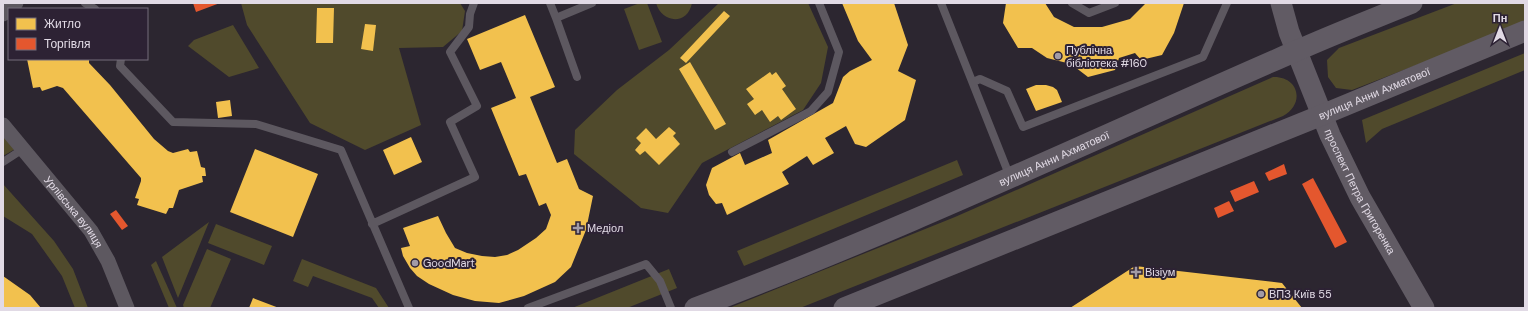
<svg xmlns="http://www.w3.org/2000/svg" width="1528" height="311" font-family="'DM Sans',sans-serif">
	<style>
		.green { fill: #504a2c }
		.homes { fill: #f2c14e }
		.shops { fill: #e4572e }
		.lines { fill: none; stroke-linecap: round; stroke-linejoin: round }
		.lane { stroke: #5d5860; stroke-width: 8 }
		.street { stroke: #5d5860; stroke-width: 15 }
		.secondary { stroke: #615b64; stroke-width: 21 }
		.poi-dot { fill: #a29ba6; stroke: #2d2234; stroke-width: 1.5 }
		.labels { text-anchor: middle; dominant-baseline: central; stroke-width: 4; stroke-linejoin: round; paint-order: stroke }
		.poi-label { font-size: 11px; fill: #e1dae5; stroke: #2d2234; text-anchor: start }
		.street-label { font-size: 11px; fill: #e1dae5; stroke: #2d2234 }
	</style>
	<rect width="100%" height="100%" fill="#2c2630"/>
	<path class="green" d="M 241,3 L 460,3 L 465,11 L 462,31 L 443,47 L 399,48 L 421,125 L 365,150 L 310,123 L 247,25 Z
		M 640,3 L 647,3 L 662,42 L 639,50 L 624,9 Z
		M 656,3 L 692,3 C 688,25 662,24 656,3 Z
		M 719,3 L 808,3 L 828,47 L 821,83 L 803,110 L 702,163 L 668,213 L 641,208 L 574,154 L 575,130 L 617,90 L 669,50 Z
		M 1457,3 L 1525,3 L 1525,23 L 1352,90 L 1336,88 L 1328,77 L 1327,60 L 1339,48 Z
		M 233,25 L 259,68 L 229,77 L 188,46 L 194,40 Z
		M 1525,53 L 1525,70 L 1382,129 L 1366,143 L 1362,120 Z
		M 1273,77 C 1298,76 1306,103 1283,116 L 800,308 L 729,308 L 955,217 Z
		M 3,130 L 17,148 L 3,156 Z
		M 957,160 L 963,175 L 744,266 L 737,251 Z
		M 3,184 L 54,241 L 73,269 L 88,308 L 75,308 L 62,276 L 32,234 L 3,216 Z
		M 209,222 L 178,298 L 162,257 Z
		M 216,224 L 272,246 L 264,265 L 208,243 Z
		M 207,249 L 231,259 L 210,308 L 184,308 L 183,305 Z
		M 302,259 L 376,288 L 389,308 L 379,308 L 372,298 L 313,276 L 308,287 L 293,281 Z
		M 156,261 L 177,308 L 169,308 L 151,265 Z
		M 669,269 L 677,288 L 627,308 L 572,308 Z"/>
	<path class="homes" d="M 842,3 L 894,3 L 908,45 L 898,71 L 916,80 L 905,120 L 866,147 L 855,144 L 846,126 L 825,138 L 834,153 L 813,165 L 807,156 L 782,172 L 789,184 L 727,215 L 722,203 L 716,204 L 709,195 L 706,185 L 712,168 L 740,153 L 745,165 L 772,153 L 768,140 L 833,103 L 843,77 L 850,71 L 872,60 L 858,41 Z
		M 1006,3 L 1045,3 L 1054,17 L 1074,27 L 1102,27 L 1130,19 L 1146,3 L 1184,3 L 1174,33 L 1162,55 L 1141,60 L 1135,53 L 1119,58 L 1115,70 L 1088,77 L 1071,64 L 1047,58 L 1032,48 L 1018,48 L 1003,23 Z
		M 317,8 L 334,8 L 333,43 L 316,43 Z
		M 724,11 L 730,16 L 686,63 L 680,58 Z
		M 525,15 L 555,87 L 530,97 L 557,163 L 567,159 L 579,189 L 593,196 L 586,230 L 571,267 L 555,282 L 524,296 L 499,303 L 475,301 L 453,295 L 429,284 L 417,276 L 410,268 L 403,256 L 401,248 L 410,246 L 403,228 L 438,216 L 446,233 L 455,248 L 467,253 L 482,256 L 495,257 L 507,255 L 518,250 L 536,238 L 546,229 L 551,215 L 546,203 L 539,206 L 526,174 L 519,176 L 491,108 L 516,98 L 501,62 L 480,70 L 467,39 Z
		M 365,24 L 376,25 L 373,51 L 361,49 Z
		M 27,59 L 89,59 L 89,63 L 110,85 L 154,139 L 168,151 L 173,153 L 188,149 L 190,152 L 197,151 L 201,167 L 205,168 L 206,176 L 202,176 L 203,182 L 179,190 L 173,208 L 169,208 L 166,214 L 137,205 L 139,199 L 135,198 L 141,181 L 141,178 L 63,88 L 57,86 L 42,91 L 40,87 L 33,88 Z
		M 690,62 L 726,124 L 715,130 L 679,69 Z
		M 770,72 L 772,75 L 776,72 L 786,86 L 782,89 L 796,109 L 781,120 L 778,116 L 770,122 L 762,110 L 755,115 L 747,104 L 754,99 L 746,89 Z
		M 1036,85 L 1046,85 L 1053,87 L 1057,90 L 1062,102 L 1036,111 L 1026,89 Z
		M 230,100 L 232,116 L 218,118 L 216,102 Z
		M 669,127 L 676,133 L 673,136 L 680,144 L 659,165 L 645,151 L 640,155 L 635,150 L 641,143 L 636,138 L 646,128 L 656,139 Z
		M 411,137 L 422,162 L 394,175 L 383,150 Z
		M 255,149 L 318,174 L 293,237 L 230,212 Z
		M 1135,266 L 1282,283 L 1302,308 L 1070,308 Z
		M 3,276 L 30,295 L 41,308 L 3,308 Z
		M 253,298 L 279,308 L 249,308 Z"/>
	<path class="shops" d="M 193,3 L 220,3 L 196,12 Z
		M 1284,164 L 1287,174 L 1269,181 L 1265,173 Z
		M 1313,178 L 1347,242 L 1335,248 L 1302,184 Z
		M 1254,181 L 1259,192 L 1235,202 L 1230,191 Z
		M 1229,201 L 1234,211 L 1218,218 L 1214,208 Z
		M 116,210 L 128,226 L 122,230 L 110,214 Z"/>
	<g class="lines">
		<path class="lane" d="M 85,3 L 95,9
			M 550,3 L 556,18 L 592,3
			M 941,3 L 1010,177
			M 1072,3 L 1089,13 L 1115,3
			M 556,18 L 577,77
			M 121,59 L 120,66 L 173,122 L 256,124 L 341,150 L 409,308
			M 973,82 L 980,79 L 1007,91 L 1023,127 L 1203,57 L 1227,3
			M 732,152 L 811,111 L 828,92 L 839,52 L 819,3
			M 3,162 L 23,149
			M 372,224 L 475,177 L 450,122 L 477,106 L 450,52 L 469,27 L 470,14 L 474,3
			M 528,308 L 646,264 L 660,281 L 671,308"/>
		<g class="street">
			<path d="M 3,14 L 16,3"/>
			<path id="s1" d="M 3,125 L 91,231 L 108,261 L 127,308"/>
		</g>
		<g class="secondary">
			<path id="s2" d="M 1281,3 L 1289,32 L 1330,135 L 1360,197 L 1424,308"/>
			<path id="s3" d="M 695,308 C 899,232 1096,138 1296,51 C 1334,34 1373,19 1412,3"/>
			<path id="s4" d="M 844,308 L 1322,115 L 1525,31"/>
		</g>
	</g>
	<g class="poi-dot">
		<circle cx="1058" cy="56" r="4"/>
		<path d="M576 222h4v4h4v4h-4v4h-4v-4h-4v-4h4z"/>
		<circle cx="415" cy="263" r="4"/>
		<path d="M1134 266h4v4h4v4h-4v4h-4v-4h-4v-4h4z"/>
		<circle cx="1261" cy="294" r="4"/>
	</g>
	<g class="labels">
		<g class="poi-label">
			<text x="1066" y="50">Публічна<tspan x="1066" dy="13">бібліотека #160</tspan></text>
			<text x="587" y="228">Медіол</text>
			<text x="423" y="263">GoodMart</text>
			<text x="1145" y="272">Візіум</text>
			<text x="1269" y="294">ВПЗ Київ 55</text>
		</g>
		<g class="street-label">
			<text stroke="none"><textPath href="#s4" startOffset="572">вулиця Анни Ахматової</textPath></text>
			<text stroke="none"><textPath href="#s3" startOffset="389">вулиця Анни Ахматової</textPath></text>
			<text stroke="none"><textPath href="#s2" startOffset="205">проспект Петра Григоренка</textPath></text>
			<text stroke="none"><textPath href="#s1" startOffset="112">Урлівська вулиця</textPath></text>
		</g>
	</g>
	<rect width="1528" height="311" fill="none" stroke="#e1dae5" stroke-width="8"/>
	<rect x="8" y="8" width="140" height="52" fill="#2d2234" stroke="#756c7b"/>
	<rect x="16" y="18" width="20" height="12" fill="#f2c14e" stroke="#756c7b"/>
	<text x="44" y="28" font-size="12" fill="#e1dae5">Житло</text>
	<rect x="16" y="38" width="20" height="12" fill="#e4572e" stroke="#756c7b"/>
	<text x="44" y="48" font-size="12" fill="#e1dae5">Торгівля</text>
	<g transform="translate(1500 28)" stroke="#2d2234" stroke-width="3" paint-order="stroke">
	<path d="M0-3L7 15L0 10L-7 15Z" fill="#e1dae5"/>
	<text y="-6" font-size="11" font-weight="bold" text-anchor="middle" fill="#e1dae5">Пн</text>
	</g>
</svg>
